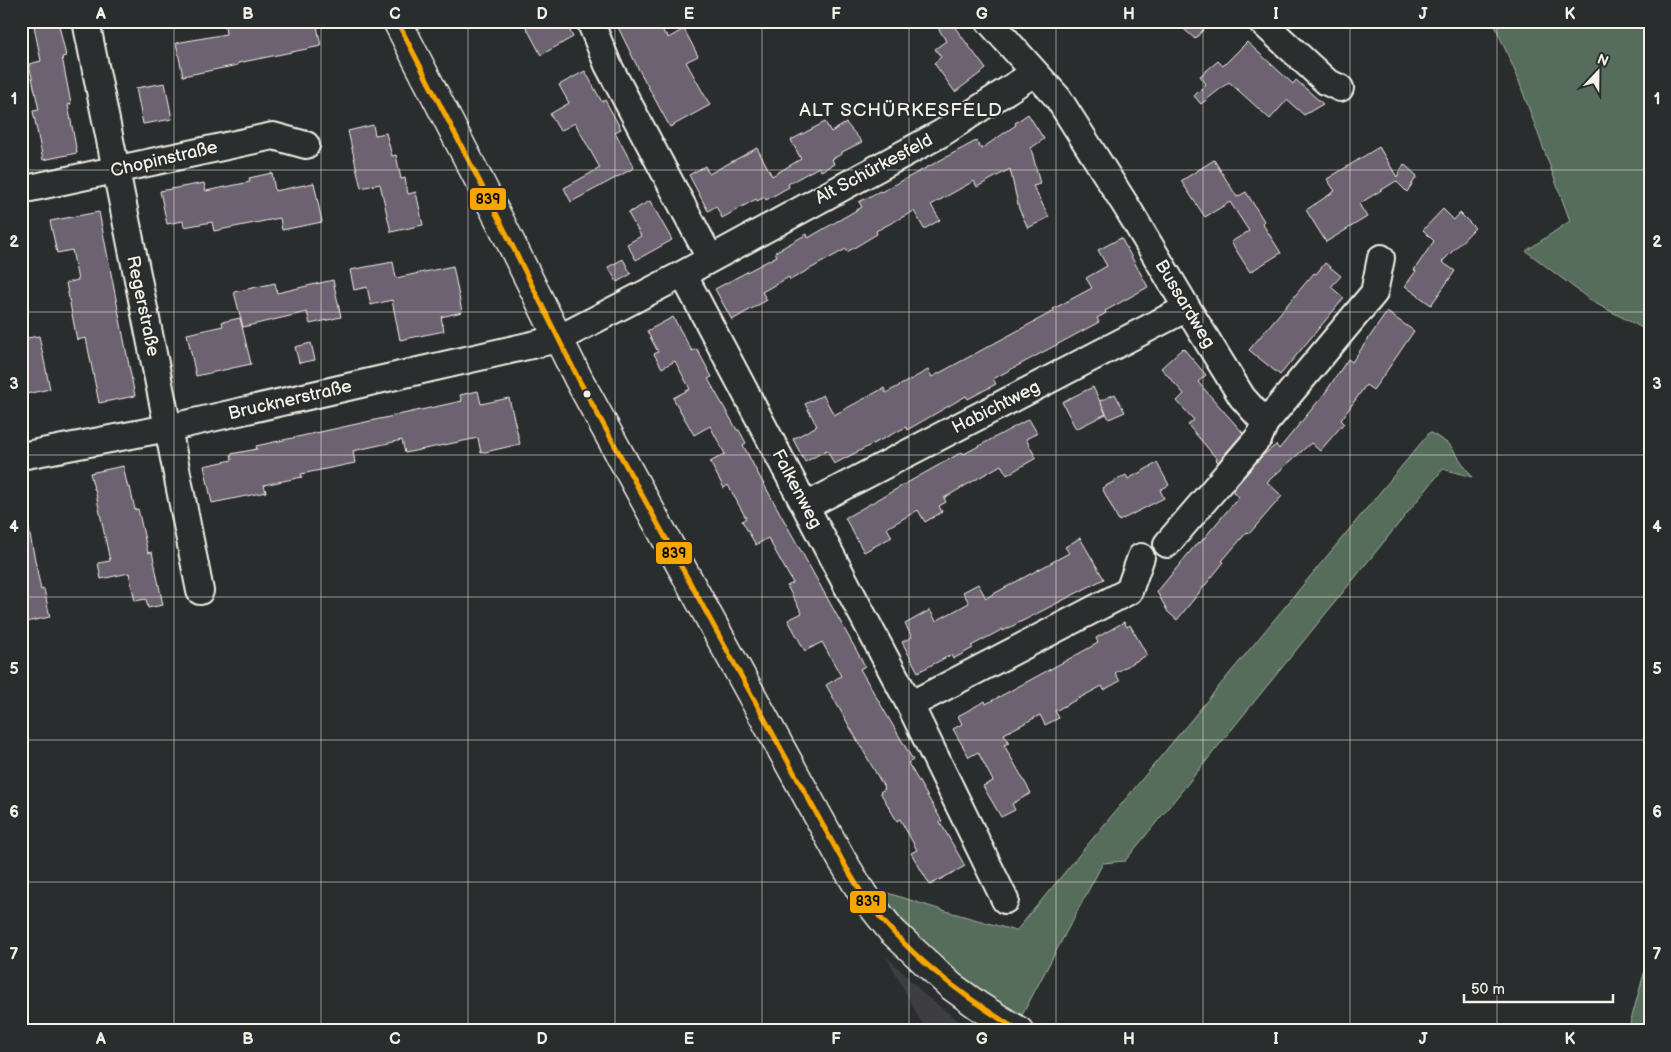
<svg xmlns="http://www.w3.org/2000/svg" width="1671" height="1052" font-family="'Balsamiq Sans',sans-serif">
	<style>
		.built { fill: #3e3d42 }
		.green { fill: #556d5a; stroke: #a4afa1 }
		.building { fill: #6d6271; stroke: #f4f1e8 }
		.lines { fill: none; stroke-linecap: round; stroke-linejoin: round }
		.minor-casing { stroke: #f4f1e8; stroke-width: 30 }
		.major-casing { stroke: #f4f1e8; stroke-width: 31 }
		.minor { stroke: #2a2d2e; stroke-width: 26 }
		.major { stroke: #2a2d2e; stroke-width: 28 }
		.bus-1-casing { stroke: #2a2d2e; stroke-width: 9 }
		.bus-1 { stroke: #f7a600; stroke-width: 5 }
		.grid { fill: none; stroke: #f4f1e8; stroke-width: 1; stroke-opacity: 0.55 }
		.bus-dot { fill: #f4f1e8; stroke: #2a2d2e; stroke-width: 2 }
		.labels { text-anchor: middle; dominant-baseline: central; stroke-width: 4; stroke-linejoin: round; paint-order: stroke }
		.street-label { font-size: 18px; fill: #f4f1e8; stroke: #2a2d2e }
		.neighbourhood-label { font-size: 19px; letter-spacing: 1px; fill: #f4f1e8; stroke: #2a2d2e }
		.line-badge { stroke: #2a2d2e; stroke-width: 2 }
		.pale-badge-label { font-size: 14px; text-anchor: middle; font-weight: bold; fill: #111 }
		.neatline { fill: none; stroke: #f4f1e8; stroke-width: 2 }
		.grid-label { font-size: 16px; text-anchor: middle; font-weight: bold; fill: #f4f1e8 }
	</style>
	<rect width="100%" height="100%" fill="#2a2d2e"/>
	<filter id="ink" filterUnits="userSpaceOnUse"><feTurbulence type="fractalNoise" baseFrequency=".02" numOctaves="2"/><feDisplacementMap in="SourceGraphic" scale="10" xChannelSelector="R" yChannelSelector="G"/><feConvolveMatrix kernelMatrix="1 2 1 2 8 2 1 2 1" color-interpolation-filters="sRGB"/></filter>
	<g filter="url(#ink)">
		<path class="built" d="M 886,956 L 926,996 L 972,1031 L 926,1031 Z"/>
		<path class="green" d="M 1493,21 L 1650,21 L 1650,332 L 1593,302 L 1526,251 L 1570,221 L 1517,76 Z
			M 1430,432 L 1450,445 L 1472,477 L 1443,469 L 1125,861 L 1103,863 L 1021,1017 L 959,977 L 920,942 L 875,889 L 932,907 L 1016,931 Z
			M 1650,952 L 1650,1031 L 1628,1031 Z"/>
		<path class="building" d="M 33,21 L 58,21 L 66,56 L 62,57 L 71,104 L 68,105 L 77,153 L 43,160 L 33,111 L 39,110 L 29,64 L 41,61 Z
			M 242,21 L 316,21 L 321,46 L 238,63 L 238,65 L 183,76 L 176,43 L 226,34 L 225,25 Z
			M 523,21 L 565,21 L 573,37 L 541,55 Z
			M 615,21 L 659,21 L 665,35 L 667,34 L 668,38 L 684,29 L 698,56 L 686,62 L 710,105 L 670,127 L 638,68 Z
			M 934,21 L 950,21 L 986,69 L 955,92 L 934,63 L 941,57 L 935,49 L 946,41 Z
			M 1175,21 L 1211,21 L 1195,39 Z
			M 1247,42 L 1293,84 L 1296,80 L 1323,104 L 1304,115 L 1287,100 L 1270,119 L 1229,82 L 1201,104 L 1194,96 L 1206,84 L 1200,76 L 1218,61 L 1223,66 Z
			M 585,71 L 602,102 L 605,100 L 621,129 L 615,132 L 634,168 L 571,202 L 564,188 L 600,168 L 575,123 L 560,131 L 550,114 L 569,103 L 559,85 Z
			M 165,83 L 172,119 L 143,124 L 136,88 Z
			M 1028,114 L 1044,139 L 1031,148 L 1040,184 L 1033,186 L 1049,217 L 1028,228 L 1019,209 L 1010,169 L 977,187 L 974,181 L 931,205 L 940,220 L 924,229 L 914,211 L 876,231 L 877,234 L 847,252 L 846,249 L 790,280 L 789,277 L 762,292 L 767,300 L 732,320 L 715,289 L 777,256 L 775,252 L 807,234 L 808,238 L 862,207 L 859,202 L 880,191 L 881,192 L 976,141 L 981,149 L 1016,125 L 1015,123 Z
			M 825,122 L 831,132 L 846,123 L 862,142 L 842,152 L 842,154 L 832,159 L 834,164 L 821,171 L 819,167 L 788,184 L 789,187 L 766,200 L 765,197 L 757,201 L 756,199 L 722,218 L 716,206 L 708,211 L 689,175 L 705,166 L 709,174 L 757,148 L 772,176 L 801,159 L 791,140 Z
			M 373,125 L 375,135 L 386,133 L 392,156 L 396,155 L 401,179 L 405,178 L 408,194 L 416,192 L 423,225 L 391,232 L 380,184 L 361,188 L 348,131 Z
			M 1379,147 L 1397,177 L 1404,164 L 1417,176 L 1407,192 L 1396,181 L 1359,204 L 1367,217 L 1326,242 L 1306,210 L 1335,191 L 1327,179 Z
			M 1214,160 L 1237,197 L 1246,192 L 1264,221 L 1262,223 L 1281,253 L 1250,272 L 1231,242 L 1249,231 L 1230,202 L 1205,217 L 1181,181 Z
			M 272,173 L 275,191 L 314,183 L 322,222 L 282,230 L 280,218 L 214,231 L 212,222 L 184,227 L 183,221 L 167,224 L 160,191 L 204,183 L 206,191 L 250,182 L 249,178 Z
			M 650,201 L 672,240 L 636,260 L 627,244 L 641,236 L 628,213 Z
			M 1443,209 L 1454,220 L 1460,213 L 1475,228 L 1442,262 L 1455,271 L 1431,305 L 1405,286 L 1416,271 L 1414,270 L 1434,241 L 1423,230 Z
			M 99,212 L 135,396 L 99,403 L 86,338 L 77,340 L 66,283 L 78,280 L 72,250 L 57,253 L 50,221 Z
			M 1121,238 L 1148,287 L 1105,311 L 1106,313 L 1097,318 L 1099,322 L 993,379 L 996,384 L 968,399 L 966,396 L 907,430 L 906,427 L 834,464 L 827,450 L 805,462 L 793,439 L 817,426 L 805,404 L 823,395 L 834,415 L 884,388 L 886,393 L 928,370 L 932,377 L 1054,311 L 1053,309 L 1092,288 L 1086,278 L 1107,266 L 1098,250 Z
			M 623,259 L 631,274 L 617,282 L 608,267 Z
			M 393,262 L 396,278 L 453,266 L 462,312 L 441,317 L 444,331 L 400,340 L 392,300 L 371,305 L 367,287 L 354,290 L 350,270 Z
			M 1325,263 L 1341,276 L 1331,287 L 1344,298 L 1280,375 L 1249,350 L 1314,273 L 1316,274 Z
			M 333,280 L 341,317 L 310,324 L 307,312 L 243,327 L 234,292 L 275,283 L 277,293 Z
			M 1387,312 L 1414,331 L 1386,372 L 1373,390 L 1366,385 L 1341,420 L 1344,423 L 1320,451 L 1311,443 L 1267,482 L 1282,496 L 1249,534 L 1247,532 L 1222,561 L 1224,562 L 1177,620 L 1168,612 L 1157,592 L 1198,542 L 1200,543 L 1239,497 L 1233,492 L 1237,485 L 1262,456 L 1276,445 L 1279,449 L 1325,393 L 1348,359 L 1352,362 Z
			M 673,317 L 692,351 L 697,349 L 712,377 L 708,379 L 737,430 L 739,430 L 746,443 L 743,445 L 756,470 L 865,666 L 860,669 L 913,760 L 908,763 L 942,821 L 940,822 L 965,866 L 930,885 L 911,853 L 917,850 L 900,819 L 897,821 L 880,792 L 885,789 L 826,685 L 841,676 L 822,642 L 805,651 L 788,620 L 802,613 L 787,586 L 793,583 L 768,538 L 756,545 L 742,521 L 746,518 L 728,485 L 724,488 L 710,462 L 725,454 L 710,426 L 694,435 L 673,398 L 690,389 L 675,361 L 662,368 L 654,354 L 658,352 L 647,331 Z
			M 240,318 L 251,364 L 196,376 L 187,334 L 223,326 L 222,322 Z
			M 39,336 L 50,389 L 21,395 L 21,339 Z
			M 311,343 L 315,360 L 299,363 L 295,347 Z
			M 1183,348 L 1206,375 L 1198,382 L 1243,433 L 1218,462 L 1216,460 L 1217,459 L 1188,425 L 1194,420 L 1177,401 L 1184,394 L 1161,368 Z
			M 1093,387 L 1106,414 L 1076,429 L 1062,402 Z
			M 478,391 L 481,404 L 509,398 L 520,444 L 481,453 L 478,438 L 405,453 L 402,440 L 353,451 L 355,463 L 301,474 L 302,477 L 264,485 L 266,492 L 212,503 L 204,466 L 232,460 L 231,454 L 257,449 L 256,446 L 462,401 L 460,395 Z
			M 1115,394 L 1125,412 L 1109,419 L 1100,401 Z
			M 1029,419 L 1037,433 L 1026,439 L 1036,458 L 1007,475 L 1001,465 L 944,498 L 946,502 L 939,506 L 942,512 L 925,522 L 918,510 L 887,528 L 892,537 L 864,552 L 845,518 L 962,452 L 964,454 Z
			M 1157,463 L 1169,485 L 1160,490 L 1164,498 L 1119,521 L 1102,488 L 1126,475 L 1128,479 Z
			M 123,466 L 128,488 L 130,487 L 135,510 L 138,509 L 148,553 L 152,552 L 163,605 L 148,608 L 146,599 L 135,601 L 129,573 L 101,579 L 98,563 L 110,561 L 95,489 L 94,489 L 90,473 Z
			M 21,530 L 29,530 L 41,590 L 44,589 L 50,617 L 21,623 Z
			M 1080,538 L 1104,579 L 1003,631 L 1003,629 L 971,646 L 973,648 L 953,659 L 951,655 L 918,672 L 902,642 L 912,637 L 905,624 L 930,610 L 936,621 L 969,603 L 963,592 L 978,584 L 986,598 L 1069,553 L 1065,547 Z
			M 1124,622 L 1127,627 L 1130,625 L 1147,655 L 1115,673 L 1120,681 L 1104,690 L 1102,686 L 1055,711 L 1059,718 L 1045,725 L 1040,715 L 1004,734 L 1009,743 L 1004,745 L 1031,793 L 1012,804 L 1015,810 L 1001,817 L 983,786 L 993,781 L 978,752 L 969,757 L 953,729 L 962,724 L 958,716 L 985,701 L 986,704 L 1069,659 L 1098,643 L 1096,638 Z"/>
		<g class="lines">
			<defs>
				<path id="minor" d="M 86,21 L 168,428 L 200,591
					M 590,21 L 608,65 L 710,258
					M 989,21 L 1058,98 L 1128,209 L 1187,308 L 1242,397 L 1265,423 L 1259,437 L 1167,544
					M 1261,21 L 1327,82 L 1340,88
					M 21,190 L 273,136 L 306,145
					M 683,274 L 910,705 L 1005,900
					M 1265,423 L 1374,293 L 1381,258
					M 21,456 L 168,428 L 558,339 L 683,274 L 942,133 L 1034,73
					M 806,506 L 1187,308
					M 910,705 L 1129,591 L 1141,557"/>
				<path id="major" d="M 397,21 L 503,227 L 579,380 L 842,860 L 864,896 L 892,931 L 951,986 L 980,1007 L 1019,1031"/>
			</defs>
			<use href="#minor" class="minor-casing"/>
			<use href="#major" class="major-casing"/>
			<use href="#minor" class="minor"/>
			<use href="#major" class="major"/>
			<defs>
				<path id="bus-1" d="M 397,21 L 503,227 L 579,380 L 842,860 C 849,872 856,885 864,896 C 903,952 961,995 1019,1031"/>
			</defs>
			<use href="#bus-1" class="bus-1-casing"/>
			<use href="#bus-1" class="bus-1"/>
		</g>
	</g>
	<path class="grid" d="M 174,21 L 174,1031M 321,21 L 321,1031M 468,21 L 468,1031M 615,21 L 615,1031M 762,21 L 762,1031M 909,21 L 909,1031M 1056,21 L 1056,1031M 1203,21 L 1203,1031M 1350,21 L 1350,1031M 1497,21 L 1497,1031M 21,170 L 1650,170M 21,312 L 1650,312M 21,455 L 1650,455M 21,597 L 1650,597M 21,740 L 1650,740M 21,882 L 1650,882"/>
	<circle class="bus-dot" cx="587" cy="394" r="4.5"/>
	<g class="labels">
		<g class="street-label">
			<text transform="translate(164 159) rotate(-13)">Chopinstraße</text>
			<text transform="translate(874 169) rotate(-28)">Alt Schürkesfeld</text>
			<text transform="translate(1185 304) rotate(59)">Bussardweg</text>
			<text transform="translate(143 306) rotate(78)">Regerstraße</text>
			<text transform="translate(290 400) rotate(-13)">Brucknerstraße</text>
			<text transform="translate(996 407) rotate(-27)">Habichtweg</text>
			<text transform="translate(797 489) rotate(62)">Falkenweg</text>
		</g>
		<g class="neighbourhood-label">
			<text x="901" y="110">ALT SCHÜRKESFELD</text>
		</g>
	</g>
	<g class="line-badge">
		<rect x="469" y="187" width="38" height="24" rx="5" fill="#f7a600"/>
		<rect x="655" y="541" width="38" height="24" rx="5" fill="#f7a600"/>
		<rect x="849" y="890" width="38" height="24" rx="5" fill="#f7a600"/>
	</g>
	<g class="pale-badge-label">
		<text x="488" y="204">839</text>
		<text x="674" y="558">839</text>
		<text x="868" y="906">839</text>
	</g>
	<rect width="1671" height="1052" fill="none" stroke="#2a2d2e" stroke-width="55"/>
	<g transform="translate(1598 72) rotate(22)" stroke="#2a2d2e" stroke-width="4" paint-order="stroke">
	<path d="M0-4L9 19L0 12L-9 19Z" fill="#f4f1e8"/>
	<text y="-8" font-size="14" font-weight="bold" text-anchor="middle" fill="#f4f1e8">N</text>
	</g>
	<path d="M1464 994v8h149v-8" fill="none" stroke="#f4f1e8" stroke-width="2.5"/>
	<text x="1471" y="994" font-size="15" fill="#f4f1e8" stroke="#2a2d2e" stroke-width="4" paint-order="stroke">50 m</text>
	<rect x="28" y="28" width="1616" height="996" class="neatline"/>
	<g class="grid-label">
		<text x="101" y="19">A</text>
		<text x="248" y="19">B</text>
		<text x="395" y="19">C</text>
		<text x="542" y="19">D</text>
		<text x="689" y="19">E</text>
		<text x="836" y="19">F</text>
		<text x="982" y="19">G</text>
		<text x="1129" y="19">H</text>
		<text x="1276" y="19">I</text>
		<text x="1423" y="19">J</text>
		<text x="1570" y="19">K</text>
		<text x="14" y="104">1</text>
		<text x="1657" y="104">1</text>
		<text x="14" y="247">2</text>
		<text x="1657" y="247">2</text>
		<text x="14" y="389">3</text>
		<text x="1657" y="389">3</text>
		<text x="14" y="532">4</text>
		<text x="1657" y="532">4</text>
		<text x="14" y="674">5</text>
		<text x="1657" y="674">5</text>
		<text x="14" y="817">6</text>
		<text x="1657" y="817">6</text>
		<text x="14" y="959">7</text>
		<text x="1657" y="959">7</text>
		<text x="101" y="1044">A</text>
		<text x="248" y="1044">B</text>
		<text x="395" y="1044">C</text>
		<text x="542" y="1044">D</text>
		<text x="689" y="1044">E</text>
		<text x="836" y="1044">F</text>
		<text x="982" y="1044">G</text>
		<text x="1129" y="1044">H</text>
		<text x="1276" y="1044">I</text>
		<text x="1423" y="1044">J</text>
		<text x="1570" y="1044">K</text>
	</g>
</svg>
